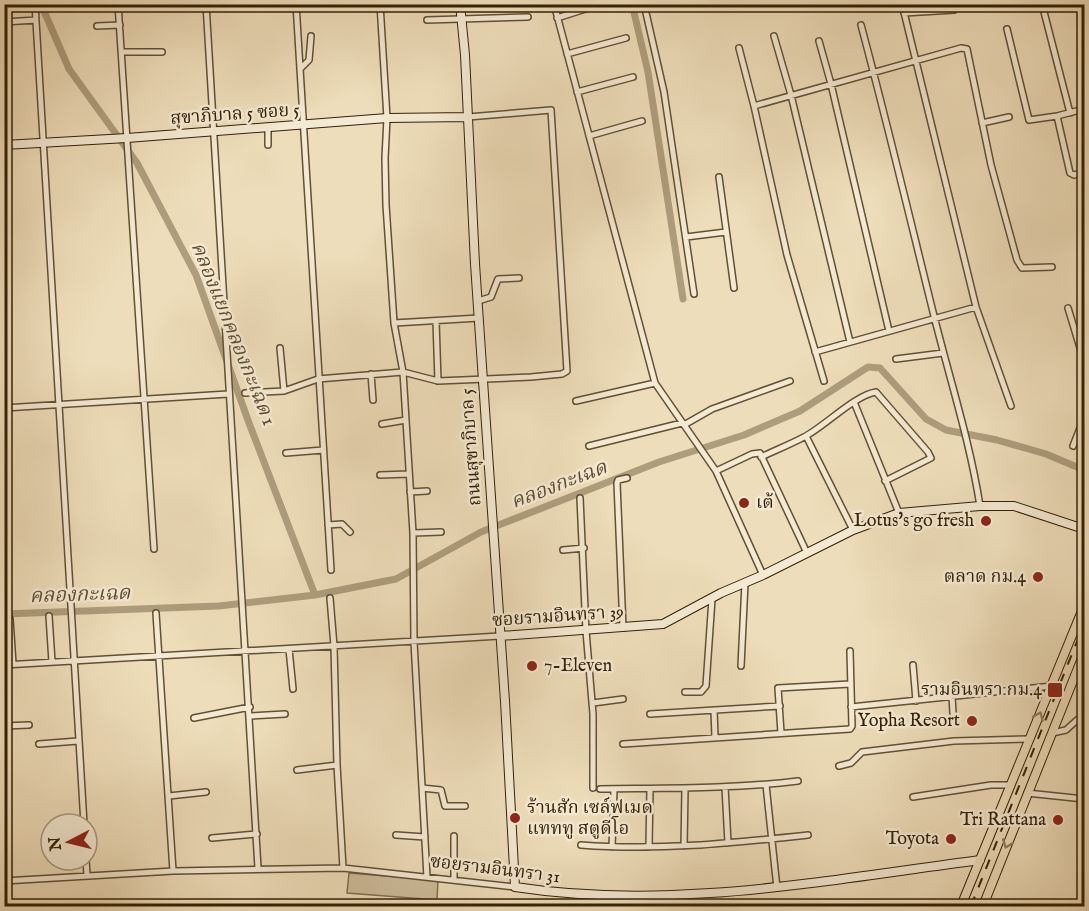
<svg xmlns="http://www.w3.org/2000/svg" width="1089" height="911" font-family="'IM FELL English','Noto Serif Thai',serif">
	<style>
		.green { fill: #cebd9c; stroke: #806f52; stroke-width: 1.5 }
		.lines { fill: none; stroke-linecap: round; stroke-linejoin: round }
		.canal { stroke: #ae9d7d; stroke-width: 7 }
		.street-casing { stroke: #625034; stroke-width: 8 }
		.secondary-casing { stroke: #332107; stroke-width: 10 }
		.primary-casing { stroke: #332107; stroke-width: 10 }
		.street { stroke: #f4e9d2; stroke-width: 5 }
		.secondary { stroke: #f4e9d2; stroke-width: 8 }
		.primary { stroke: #eeddba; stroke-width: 8 }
		.rail { stroke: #332107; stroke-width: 2; stroke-dasharray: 10 10; stroke-linecap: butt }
		.oneway { stroke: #907f60 }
		.poi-dot { fill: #8f2418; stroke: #f4e9d2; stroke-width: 2 }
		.labels { text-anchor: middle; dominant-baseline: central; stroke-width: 5; stroke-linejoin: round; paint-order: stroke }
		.street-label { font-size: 18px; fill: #332107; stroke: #f4e9d2 }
		.poi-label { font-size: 18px; fill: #332107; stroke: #f4e9d2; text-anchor: end }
		.water-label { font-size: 20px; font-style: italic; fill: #5e4c30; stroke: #f4e9d2 }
	</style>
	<rect width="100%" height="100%" fill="#eeddba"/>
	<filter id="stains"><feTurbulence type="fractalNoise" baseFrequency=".00333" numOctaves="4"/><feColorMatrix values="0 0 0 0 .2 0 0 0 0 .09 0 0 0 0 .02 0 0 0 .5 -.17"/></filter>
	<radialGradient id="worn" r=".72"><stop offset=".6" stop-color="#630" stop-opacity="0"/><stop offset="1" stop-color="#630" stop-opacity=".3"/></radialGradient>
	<path class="green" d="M 349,873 L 438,880 L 437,900 L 347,893 Z"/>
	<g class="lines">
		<path class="canal" d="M 41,4 L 69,69 L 137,163 L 196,275 L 249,423 L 315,595
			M 632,4 L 648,72 L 683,299
			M 4,614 L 219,606 L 315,595 L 396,579 L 481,532 L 659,462 L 744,435 L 800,411 L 868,367 L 880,368 L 926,419 L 946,430 L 997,440 L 1046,454 L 1084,470"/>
		<defs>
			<path id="street" d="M 35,4 L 84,824
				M 118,4 L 154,549
				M 206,4 L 258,868
				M 296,4 L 331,570
				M 380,4 L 387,118 L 385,158 L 386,205 L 394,323 L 403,372 L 413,533 L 414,642 L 427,877
				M 554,4 L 655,383 L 716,471 L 763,575
				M 644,4 L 664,92 L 694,294
				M 902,4 L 976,307 L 1011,406
				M 1042,4 L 1070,113
				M 904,13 L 954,10
				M 557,18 L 601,4
				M 427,20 L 528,17
				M 4,22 L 36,20
				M 861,25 C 887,122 910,219 934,316 C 950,380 970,442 980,506
				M 97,26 L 120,25
				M 1007,29 L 1029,120 L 1057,116 L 1084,109
				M 774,36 L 791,95 L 850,342
				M 819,41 L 831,84 L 889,331
				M 739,48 L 754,106 L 787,255 L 824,381
				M 122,52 L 162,52
				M 567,54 L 626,38
				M 300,69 L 309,60 L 311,36
				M 577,92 L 633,77
				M 754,106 L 961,48 L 967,49 L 991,165 L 1017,260 L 1022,268 L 1052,267
				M 1057,116 L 1070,173 L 1074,175 L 1084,172
				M 982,123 L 1009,117
				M 589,136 L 642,121
				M 268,145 L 268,128
				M 719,177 L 734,288
				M 686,237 L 726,232
				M 478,301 L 491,297 L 498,279 L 519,278
				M 1068,308 L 1084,361
				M 436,321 L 438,381
				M 394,323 L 479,318
				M 280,348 L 284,391
				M 815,352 L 976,307
				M 896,359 L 943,353
				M 371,374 L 373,400
				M 245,393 L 284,391 L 318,379 L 403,372 L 438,381 L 531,377 L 562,374 L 567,371 L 551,110 L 468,117
				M 576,401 L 655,383
				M 854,402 L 899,513
				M 4,408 L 228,394
				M 382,424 L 406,420
				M 684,425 L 712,409 L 790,381
				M 806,436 L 853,530
				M 589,446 L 682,423
				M 1073,446 L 1084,418
				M 286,453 L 323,450
				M 761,457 C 776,450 791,444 804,437 C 824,427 855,395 876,392 L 928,452 L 931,458 L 885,481
				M 716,471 L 752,454 L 760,453 L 807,553
				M 380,475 L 409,474
				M 410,492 L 427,491
				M 580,498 L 586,631 L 593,714 L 593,788
				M 328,525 L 342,524 L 350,532
				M 413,533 L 441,532
				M 563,550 L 584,548
				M 330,598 L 334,646 L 337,765 L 343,868
				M 156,613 L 173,871
				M 49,616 L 52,662
				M 10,619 L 13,664
				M 623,628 L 617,483 L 618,480 L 627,478
				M 289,649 L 293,689
				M 4,665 L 500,636
				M 913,665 L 916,701
				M 741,666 L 745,583
				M 685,692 L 701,692 L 706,686 L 712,599
				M 952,696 L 953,713
				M 593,703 L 623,699
				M 851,707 L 1052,686
				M 714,710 L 715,737
				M 650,714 L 780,706
				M 250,716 L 285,714
				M 194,718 L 250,707
				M 4,726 L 29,725
				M 781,733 L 778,688 L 850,684
				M 1052,733 L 1066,730 L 1077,720 L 1084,719
				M 39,744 L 78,741
				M 623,744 L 850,729 L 852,726 L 850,651
				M 839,766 L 851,763 L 862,752 L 954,741 L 1030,739
				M 297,770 L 337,765
				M 766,785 L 777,888
				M 725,787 L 728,843
				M 422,788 L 441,790 L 445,806 L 465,806
				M 600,789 C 666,788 732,789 798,781
				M 1027,793 L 1084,799
				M 169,796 L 206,792
				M 913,797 L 991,785 L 1011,785
				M 396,835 L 425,837
				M 212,838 L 257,834
				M 581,845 C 657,851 732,843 808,835
				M 684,846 L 685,789
				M 612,847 L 614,789
				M 649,847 L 650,789
				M 86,860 L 87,875
				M 454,880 L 454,836
				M 4,881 L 173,871 L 343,868 L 515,887
				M 1052,906 L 1084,902"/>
			<path id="secondary" d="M 460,4 L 465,55 L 475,264 L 505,701 L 515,887 C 671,911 826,880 980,860
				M 4,145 L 127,138 L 387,118 L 468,117
				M 500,636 L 663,624 L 721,593 L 763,575 L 853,530 L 899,513 L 980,506 L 1014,506 L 1084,529"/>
			<path id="primary" d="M 961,906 L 1084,606
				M 983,906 L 1084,653"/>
		</defs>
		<use href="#street" class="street-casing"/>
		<use href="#secondary" class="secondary-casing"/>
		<use href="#primary" class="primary-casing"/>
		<use href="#street" class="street"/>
		<use href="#secondary" class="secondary"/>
		<use href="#primary" class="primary"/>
		<path class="rail" d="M 971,906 L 1084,624"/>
	</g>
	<defs><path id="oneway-chevron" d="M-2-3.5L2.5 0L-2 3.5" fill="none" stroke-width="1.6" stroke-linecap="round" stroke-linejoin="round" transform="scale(1.5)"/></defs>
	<g class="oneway">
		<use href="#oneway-chevron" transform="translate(1039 716) rotate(-67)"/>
		<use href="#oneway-chevron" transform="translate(1007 844) rotate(111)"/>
	</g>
	<g class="poi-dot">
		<circle cx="744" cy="503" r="6"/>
		<circle cx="986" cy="521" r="6"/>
		<circle cx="1038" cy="577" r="6"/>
		<circle cx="532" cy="666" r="6"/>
		<rect x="1047" y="682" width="16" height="16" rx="3"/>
		<circle cx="972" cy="721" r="6"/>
		<circle cx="515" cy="818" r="6"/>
		<circle cx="1058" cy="820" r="6"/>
		<circle cx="951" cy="839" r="6"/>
	</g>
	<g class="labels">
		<g class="street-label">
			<text transform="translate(235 115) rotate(-4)">สุขาภิบาล 5 ซอย 5</text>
			<text transform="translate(472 447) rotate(-94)">ถนนสุขาภิบาล 5</text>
			<text transform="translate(558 617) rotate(-4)">ซอยรามอินทรา 39</text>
			<text transform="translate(495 870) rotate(7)">ซอยรามอินทรา 31</text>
		</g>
		<g class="poi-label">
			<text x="756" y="503" text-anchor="start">เต้</text>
			<text x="974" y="521">Lotus's go fresh</text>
			<text x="1026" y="577">ตลาด กม.4</text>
			<text x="544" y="666" text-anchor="start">7-Eleven</text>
			<text x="1042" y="690">รามอินทรา กม.4</text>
			<text x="960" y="721">Yopha Resort</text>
			<text x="527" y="808" text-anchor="start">ร้านสัก เซล์ฟเมด<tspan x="527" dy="21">แทททู สตูดีโอ</tspan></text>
			<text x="1046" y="820">Tri Rattana</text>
			<text x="939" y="839">Toyota</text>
		</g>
		<g class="water-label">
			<text transform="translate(233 334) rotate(68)">คลองแยกคลองกะเฉด 1</text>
			<text transform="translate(559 485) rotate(-21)">คลองกะเฉด</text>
			<text transform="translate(80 595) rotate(-2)">คลองกะเฉด</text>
		</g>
	</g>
	<rect width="1089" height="911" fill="none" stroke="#eeddba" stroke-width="24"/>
	<rect x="6" y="6" width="1077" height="899" fill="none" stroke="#332107" stroke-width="3"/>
	<rect x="12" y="12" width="1065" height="887" fill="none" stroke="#332107" stroke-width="1.5"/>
	<g transform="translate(69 842) rotate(263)"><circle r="28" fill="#f4e9d2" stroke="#a79981" stroke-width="1.5"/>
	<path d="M0-4.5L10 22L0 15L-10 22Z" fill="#8f2418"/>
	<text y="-9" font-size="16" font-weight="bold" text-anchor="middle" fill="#332107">N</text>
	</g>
	<rect width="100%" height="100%" filter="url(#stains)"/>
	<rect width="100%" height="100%" fill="url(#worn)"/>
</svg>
